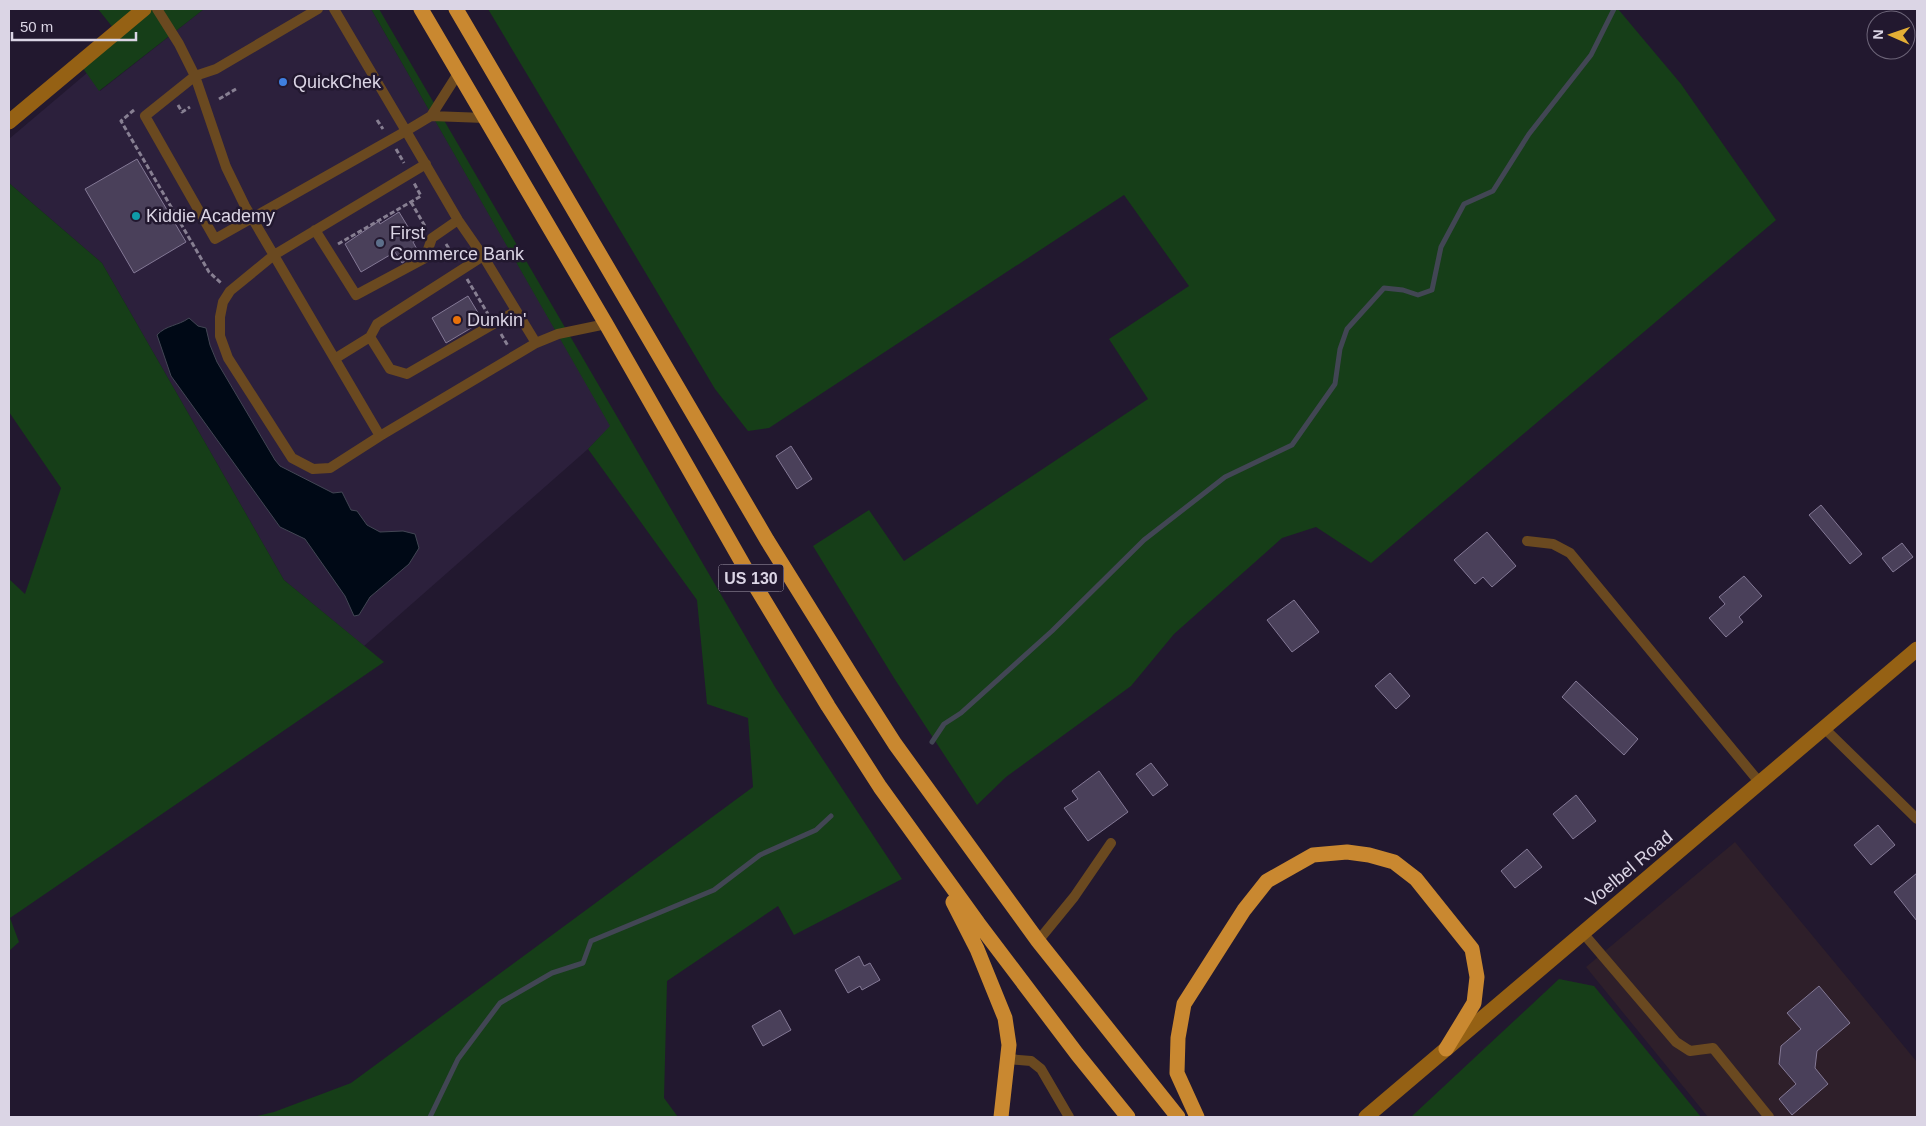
<svg xmlns="http://www.w3.org/2000/svg" width="1926" height="1126" font-family="Helvetica,sans-serif">
	<style>
		.built { fill: #2c203c }
		.industrial { fill: #2e1f2a }
		.green { fill: #163e18 }
		.water { fill: #000916; stroke: #424654 }
		.lines { fill: none; stroke-linecap: round; stroke-linejoin: round }
		.stream { stroke: #424654; stroke-width: 5 }
		.building { fill: #4a405a; stroke: #847996 }
		.path { stroke: #877f92; stroke-width: 3; stroke-dasharray: 5 2.5; stroke-linecap: butt }
		.lane { stroke: #6a4920; stroke-width: 10 }
		.secondary { stroke: #956114; stroke-width: 15 }
		.highway { stroke: #c98830; stroke-width: 15 }
		.shop-dot { fill: #3f7fe0; stroke: #22182f; stroke-width: 2 }
		.culture-dot { fill: #0f9aa8; stroke: #22182f; stroke-width: 2 }
		.service-dot { fill: #5c6f8a; stroke: #22182f; stroke-width: 2 }
		.food-dot { fill: #e8710a; stroke: #22182f; stroke-width: 2 }
		.labels { text-anchor: middle; dominant-baseline: central; stroke-width: 5; stroke-linejoin: round; paint-order: stroke }
		.shield { fill: #22182f; stroke: #a49cae; stroke-width: 1 }
		.shield-label { font-size: 16px; font-weight: bold; fill: #dbd5e5 }
		.poi-label { font-size: 18px; fill: #dbd5e5; stroke: #22182f; text-anchor: start }
		.street-label { font-size: 18px; fill: #dbd5e5; stroke: #22182f }
	</style>
	<rect width="100%" height="100%" fill="#22182f"/>
	<path class="built" d="M 204,9 L 371,9 L 611,426 L 588,449 L 364,646 L 284,580 L 102,263 L 9,183 L 9,139 L 87,73 L 100,91 Z"/>
	<path class="industrial" d="M 1735,842 L 1917,1062 L 1917,1117 L 1708,1117 L 1586,967 Z"/>
	<path class="green" d="M 98,9 L 204,9 L 99,91 L 80,64 L 118,34 Z
		M 371,9 L 379,9 L 775,687 L 902,879 L 794,935 L 778,906 L 667,981 L 664,1098 L 678,1117 L 253,1117 L 274,1112 L 351,1083 L 753,787 L 748,718 L 707,704 L 697,600 L 588,449 L 610,426 Z
		M 488,9 L 1618,9 L 1681,84 L 1776,220 L 1371,563 L 1316,527 L 1282,538 L 1174,634 L 1131,686 L 1006,777 L 977,805 L 894,678 L 813,546 L 869,510 L 904,561 L 1148,399 L 1109,339 L 1189,286 L 1124,195 L 769,428 L 748,431 L 715,389 Z
		M 9,183 L 102,263 L 284,580 L 384,662 L 10,918 L 19,942 L 9,951 L 9,579 L 25,594 L 61,488 L 9,412 Z
		M 1559,979 L 1594,986 L 1701,1117 L 1411,1117 Z"/>
	<path class="water" d="M 189,318 L 198,326 L 206,328 L 210,345 L 217,362 L 275,460 L 280,466 L 333,493 L 342,492 L 351,510 L 357,511 L 367,525 L 380,532 L 403,531 L 415,534 L 419,548 L 409,564 L 370,597 L 359,615 L 354,616 L 345,596 L 305,539 L 280,527 L 171,376 L 157,335 C 166,325 178,326 189,318 Z"/>
	<g class="lines">
		<path class="stream" d="M 932,742 L 944,724 L 961,713 L 1052,631 L 1144,540 L 1225,477 L 1292,445 L 1335,384 L 1340,349 L 1347,329 L 1384,288 L 1403,290 L 1418,295 L 1432,290 L 1441,247 L 1464,204 L 1493,191 L 1529,134 L 1591,55 L 1614,9
			M 430,1117 L 458,1059 L 500,1003 L 552,973 L 583,963 L 591,941 L 714,890 L 760,855 L 816,830 L 831,816"/>
	</g>
	<path class="building" d="M 137,159 L 186,242 L 134,273 L 85,189 Z
		M 399,212 L 416,240 L 413,242 L 419,253 L 402,263 L 395,252 L 361,272 L 345,244 L 379,221 L 380,224 Z
		M 468,296 L 483,321 L 446,343 L 432,318 Z
		M 791,446 L 812,479 L 797,489 L 776,456 Z
		M 1821,505 L 1862,554 L 1850,564 L 1809,515 Z
		M 1487,532 L 1516,566 L 1492,587 L 1483,577 L 1475,584 L 1454,560 Z
		M 1902,543 L 1913,557 L 1893,572 L 1882,558 Z
		M 1744,576 L 1762,596 L 1739,617 L 1743,622 L 1726,637 L 1709,618 L 1725,604 L 1719,597 Z
		M 1294,600 L 1319,632 L 1292,652 L 1267,620 Z
		M 1390,673 L 1410,696 L 1396,709 L 1375,686 Z
		M 1576,681 L 1638,739 L 1624,755 L 1562,697 Z
		M 1151,763 L 1168,785 L 1153,796 L 1136,774 Z
		M 1099,771 L 1128,812 L 1088,841 L 1064,808 L 1078,799 L 1072,791 Z
		M 1576,795 L 1596,821 L 1573,839 L 1553,814 Z
		M 1878,825 L 1895,845 L 1871,865 L 1854,845 Z
		M 1527,849 L 1542,867 L 1515,888 L 1501,871 Z
		M 1917,873 L 1917,921 L 1894,892 Z
		M 859,956 L 864,966 L 870,963 L 880,980 L 862,990 L 860,986 L 848,993 L 835,970 Z
		M 1819,986 L 1850,1023 L 1817,1051 L 1815,1068 L 1828,1084 L 1792,1115 L 1779,1099 L 1796,1084 L 1779,1064 L 1781,1046 L 1801,1029 L 1787,1013 Z
		M 780,1010 L 791,1030 L 763,1046 L 752,1026 Z"/>
	<g class="lines">
		<path class="path" d="M 219,99 L 236,89
			M 178,105 L 182,112 L 190,107
			M 134,110 L 121,121 L 209,272 L 221,283
			M 377,120 L 383,129
			M 396,149 L 404,163
			M 411,202 L 426,228
			M 338,244 L 421,196 L 414,183
			M 446,244 L 455,258
			M 467,279 L 488,314
			M 501,334 L 508,346"/>
		<path class="lane" d="M 157,9 L 179,44 L 195,76 L 226,167 L 245,206 L 380,436 L 536,343 L 558,334 L 606,324
			M 318,9 L 216,69 L 195,76 L 145,116 L 215,239 L 406,131 L 458,220 L 483,256 L 536,343
			M 334,9 L 406,131 L 431,116 L 459,72
			M 431,116 L 485,118
			M 315,230 L 356,295 L 425,258 L 432,238 L 458,220
			M 370,337 L 390,369 L 407,374 L 516,311
			M 336,358 L 370,337 L 377,324 L 483,256
			M 380,436 L 330,468 L 313,469 L 292,458 L 228,358 L 220,336 L 220,317 L 223,302 L 230,291 L 274,255 L 426,164
			M 1527,541 L 1553,544 L 1570,553 L 1760,783
			M 1824,728 L 1917,819
			M 1583,933 L 1676,1042 L 1690,1051 L 1713,1048 L 1769,1117
			M 1038,941 L 1074,897 L 1111,843
			M 1008,1059 L 1031,1061 L 1041,1069 L 1069,1117"/>
		<path class="secondary" d="M 9,122 L 144,9
			M 1366,1117 L 1917,649"/>
		<path class="highway" d="M 421,9 L 606,324 L 756,587 L 828,706 L 880,787 L 978,923 L 1077,1054 L 1128,1117
			M 456,9 L 767,540 L 856,683 L 895,744 L 1038,941 L 1178,1117
			M 953,902 L 977,949 L 1005,1018 L 1009,1045 L 1001,1117
			M 1197,1117 L 1177,1073 L 1178,1038 L 1184,1004 L 1244,910 L 1267,881 L 1313,855 L 1347,852 L 1369,855 L 1394,862 L 1416,879 L 1472,949 L 1477,977 L 1474,1003 L 1446,1049"/>
	</g>
	<circle class="shop-dot" cx="283" cy="82" r="5"/>
	<circle class="culture-dot" cx="136" cy="216" r="5"/>
	<circle class="service-dot" cx="380" cy="243" r="5"/>
	<circle class="food-dot" cx="457" cy="320" r="5"/>
	<g class="labels">
		<rect class="shield" x="718.5" y="564.5" width="65" height="27" rx="4"/>
		<g class="shield-label">
			<text x="751" y="578">US 130</text>
		</g>
		<g class="poi-label">
			<text x="293" y="82">QuickChek</text>
			<text x="146" y="216">Kiddie Academy</text>
			<text x="390" y="233">First<tspan x="390" dy="21">Commerce Bank</tspan></text>
			<text x="467" y="320">Dunkin'</text>
		</g>
		<g class="street-label">
			<text transform="translate(1629 869) rotate(-40)">Voelbel Road</text>
		</g>
	</g>
	<rect width="1926" height="1126" fill="none" stroke="#dbd5e5" stroke-width="20"/>
	<g transform="translate(1891 35) rotate(272)"><circle r="24" fill="#22182f" stroke="#6c6478"/>
	<path d="M0-4L9 19L0 12L-9 19Z" fill="#e4ae35"/>
	<text y="-8" font-size="14" font-weight="bold" text-anchor="middle" fill="#dbd5e5">N</text>
	</g>
	<path d="M12 32v8h124v-8" fill="none" stroke="#dbd5e5" stroke-width="2.5"/>
	<text x="20" y="32" font-size="15" fill="#dbd5e5" stroke="#22182f" stroke-width="4" paint-order="stroke">50 m</text>
</svg>
